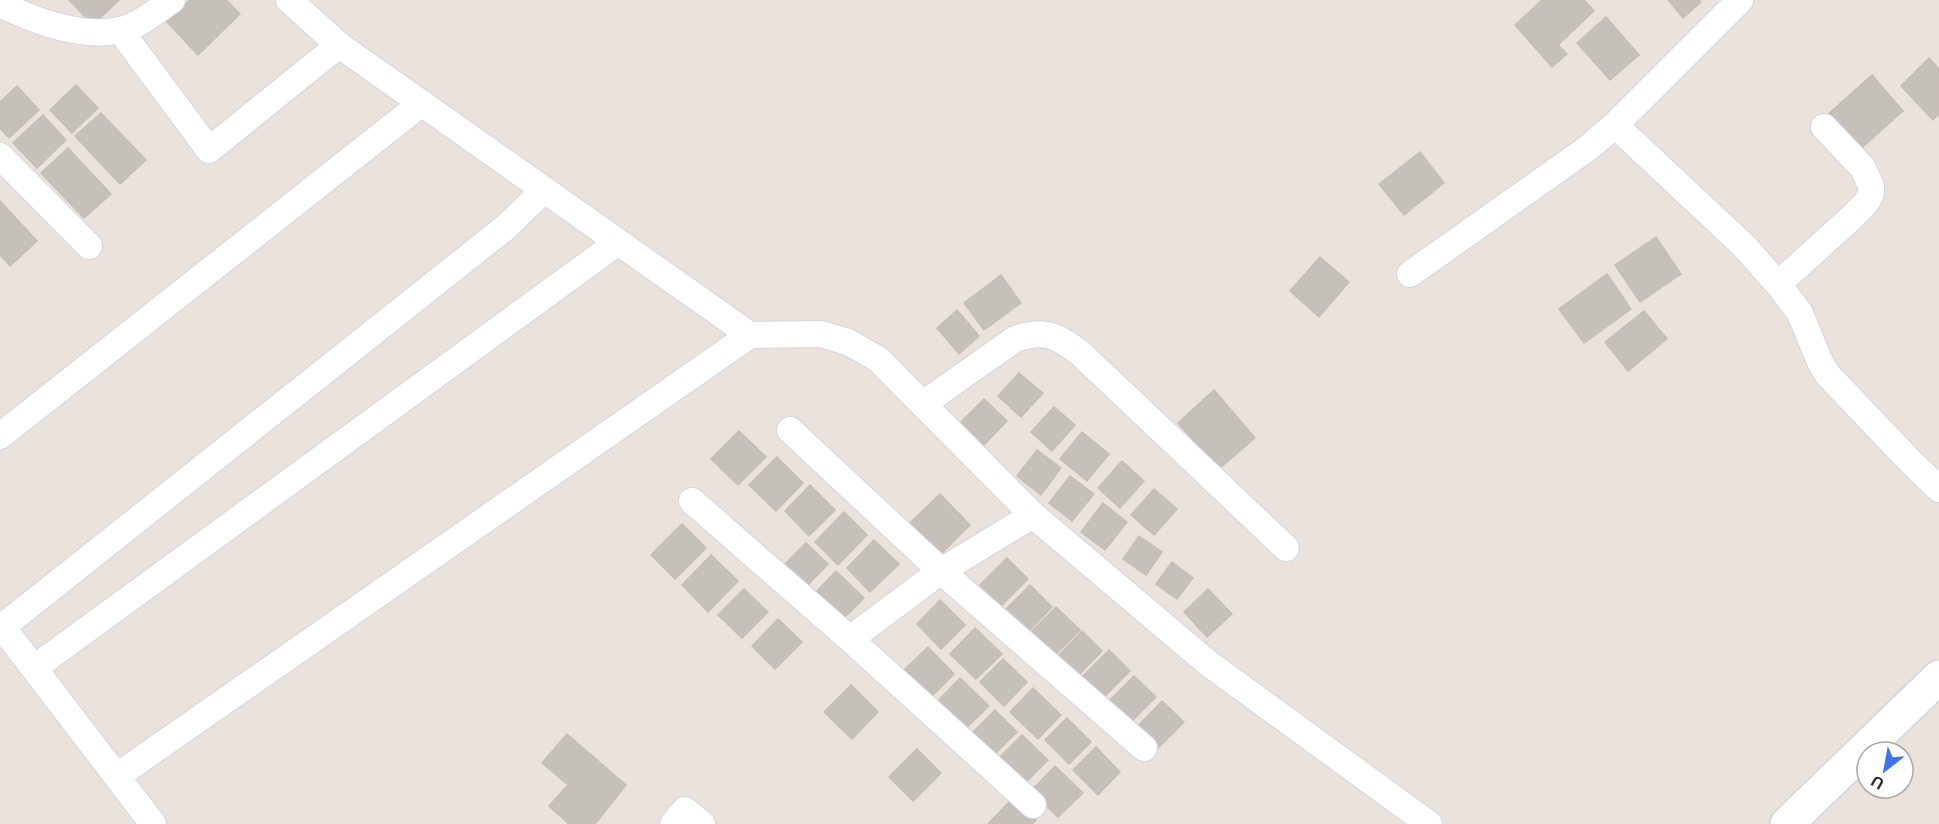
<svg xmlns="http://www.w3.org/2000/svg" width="1939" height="824" font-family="Helvetica,sans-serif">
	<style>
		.building { fill: #c6c0bb; stroke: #c6beb5; stroke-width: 1.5 }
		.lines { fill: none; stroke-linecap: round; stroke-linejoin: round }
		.street-casing { stroke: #d1d5e1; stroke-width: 28 }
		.secondary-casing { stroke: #d1d5e1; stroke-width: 36 }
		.street { stroke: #fff; stroke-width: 26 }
		.secondary { stroke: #fff; stroke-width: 33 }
	</style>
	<rect width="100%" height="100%" fill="#ebe3db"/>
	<path class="building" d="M 69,0 L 119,0 L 93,25 Z
		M 190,0 L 226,0 L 240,14 L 198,55 L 167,22 Z
		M 1542,0 L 1584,0 L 1594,11 L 1558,45 L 1567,54 L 1552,67 L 1515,25 Z
		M 1668,0 L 1699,0 L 1701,2 L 1683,18 Z
		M 1606,17 L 1639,55 L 1610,80 L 1577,43 Z
		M 1929,58 L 1939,69 L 1939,114 L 1933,120 L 1901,86 Z
		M 1872,75 L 1903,111 L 1857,152 L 1826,116 Z
		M 76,85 L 98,108 L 72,133 L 50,110 Z
		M 17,86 L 39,110 L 9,138 L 0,128 L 0,102 Z
		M 101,113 L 146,160 L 120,184 L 75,136 Z
		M 43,115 L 66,140 L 37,168 L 13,143 Z
		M 68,148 L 111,194 L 84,218 L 41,173 Z
		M 1420,152 L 1444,183 L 1404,215 L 1379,184 Z
		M 0,201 L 37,241 L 10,266 L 0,255 Z
		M 1656,237 L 1681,274 L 1640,302 L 1615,265 Z
		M 1320,257 L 1349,282 L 1319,317 L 1290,291 Z
		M 1607,274 L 1631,309 L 1584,343 L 1559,309 Z
		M 1001,275 L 1021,303 L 984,330 L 964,303 Z
		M 957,310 L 979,336 L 959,354 L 937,328 Z
		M 1644,311 L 1667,339 L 1628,371 L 1605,342 Z
		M 1019,373 L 1043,393 L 1021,417 L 998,396 Z
		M 1214,390 L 1255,438 L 1219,469 L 1178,423 Z
		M 984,399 L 1007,421 L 984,445 L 961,422 Z
		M 1054,407 L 1075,425 L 1052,451 L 1031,432 Z
		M 739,431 L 766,457 L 738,485 L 711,459 Z
		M 1082,432 L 1109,454 L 1087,481 L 1060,459 Z
		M 1037,450 L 1061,468 L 1041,495 L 1017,476 Z
		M 777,457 L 803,483 L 776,511 L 749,485 Z
		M 1122,461 L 1144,481 L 1120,508 L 1098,488 Z
		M 1070,476 L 1094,494 L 1072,521 L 1049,503 Z
		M 810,485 L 835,510 L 809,536 L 785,511 Z
		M 1154,489 L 1177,509 L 1154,535 L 1131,515 Z
		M 940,494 L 970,525 L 938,557 L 907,526 Z
		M 1103,503 L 1127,522 L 1105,550 L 1081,532 Z
		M 844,512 L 867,535 L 838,565 L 815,542 Z
		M 682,524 L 706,548 L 675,579 L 651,555 Z
		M 1139,536 L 1162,552 L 1146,575 L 1123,559 Z
		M 874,540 L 899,564 L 870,592 L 847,568 Z
		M 806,543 L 828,564 L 807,586 L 785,564 Z
		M 711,555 L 738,581 L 708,612 L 682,585 Z
		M 1007,558 L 1028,579 L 999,608 L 978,587 Z
		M 1172,562 L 1193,578 L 1177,599 L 1156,584 Z
		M 836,571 L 864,598 L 844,618 L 817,591 Z
		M 1030,585 L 1052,607 L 1026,634 L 1003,612 Z
		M 744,589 L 768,612 L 742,638 L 718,615 Z
		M 1208,589 L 1232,614 L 1207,637 L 1184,612 Z
		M 940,600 L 965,625 L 941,649 L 917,624 Z
		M 1056,607 L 1080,630 L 1054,656 L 1030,633 Z
		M 778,619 L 802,642 L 775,669 L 752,646 Z
		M 975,628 L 1002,654 L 976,679 L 950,654 Z
		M 1082,631 L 1102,651 L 1078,676 L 1058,656 Z
		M 928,647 L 954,674 L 928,700 L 901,673 Z
		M 1109,650 L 1130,671 L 1100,701 L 1079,680 Z
		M 1003,659 L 1027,682 L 1004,706 L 980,682 Z
		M 1134,676 L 1156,697 L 1126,727 L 1104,706 Z
		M 960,678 L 989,706 L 964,730 L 936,703 Z
		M 851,685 L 878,712 L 852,739 L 824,712 Z
		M 1033,688 L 1061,715 L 1038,739 L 1010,712 Z
		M 1162,701 L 1184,722 L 1152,754 L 1131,733 Z
		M 995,710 L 1017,732 L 995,754 L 973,732 Z
		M 1067,718 L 1091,742 L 1069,764 L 1045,740 Z
		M 567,734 L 626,785 L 595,824 L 569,824 L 549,806 L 568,785 L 542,763 Z
		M 1022,735 L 1048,760 L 1024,784 L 998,759 Z
		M 1096,747 L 1120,772 L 1098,795 L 1073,770 Z
		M 917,749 L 941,773 L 913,801 L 889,777 Z
		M 1055,766 L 1083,793 L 1058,817 L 1031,791 Z
		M 1013,798 L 1036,820 L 1032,824 L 988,824 Z"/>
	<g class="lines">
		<defs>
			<path id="street" d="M 289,0 L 339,45 L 750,335 L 821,334 L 848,342 L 878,359 L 1033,515 L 1208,663 L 1429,824
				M 1740,0 L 1615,125 L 1744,246 L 1778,284 L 1800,313 L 1819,360 L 1827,374 L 1908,459 L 1939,489
				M 0,4 C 33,20 83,39 120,30 C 139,26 156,11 172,0
				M 120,30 L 209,150 L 339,45
				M 0,156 L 89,246
				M 1410,274 L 1588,148 L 1615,125
				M 1778,284 L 1850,219 L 1866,203 L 1871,194 L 1871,186 L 1863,168 L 1824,127
				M 923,404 L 1015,339 C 1045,329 1056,335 1080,353 L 1286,548
				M 790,430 L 941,571 L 1144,748
				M 0,436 L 422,103
				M 692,501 L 850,639 L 1033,805
				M 0,624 L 153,824
				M 2,627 L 506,227 L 543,191
				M 850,639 L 941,571 L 1033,515
				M 34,668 L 617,243
				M 117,776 L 750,335
				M 673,824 L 685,810 L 702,824"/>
			<path id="secondary" d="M 1787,824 L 1939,677"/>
		</defs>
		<use href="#street" class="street-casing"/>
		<use href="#secondary" class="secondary-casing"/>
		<use href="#street" class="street"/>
		<use href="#secondary" class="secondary"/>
	</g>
	<g transform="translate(1885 770) rotate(211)"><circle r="28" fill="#ffffff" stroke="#a9a9a9" stroke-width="1.5"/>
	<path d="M0-4.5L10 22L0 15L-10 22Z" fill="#4172f1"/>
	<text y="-9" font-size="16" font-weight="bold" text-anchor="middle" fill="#292929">U</text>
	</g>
</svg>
